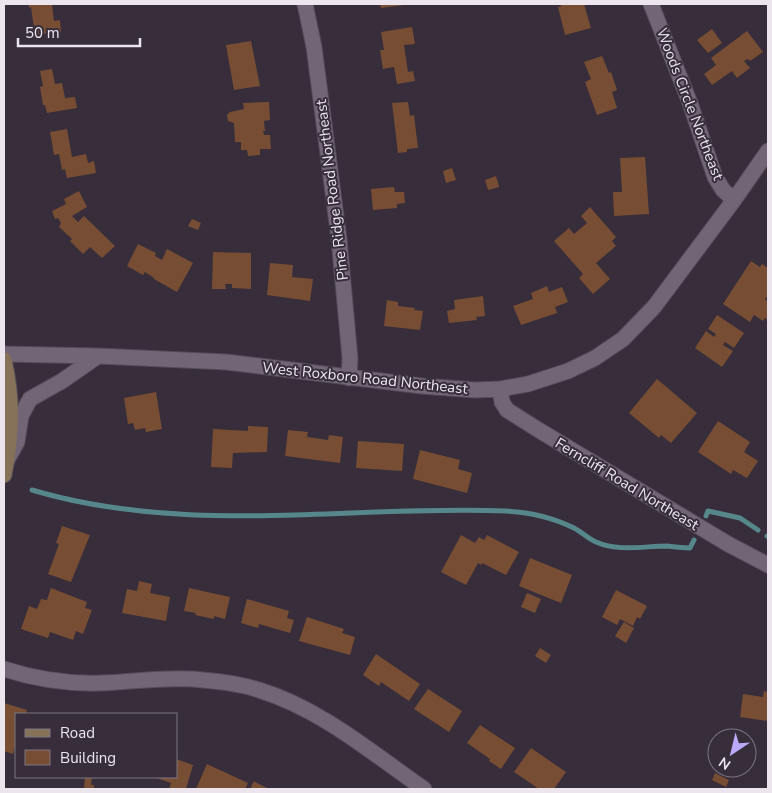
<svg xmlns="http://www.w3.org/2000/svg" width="772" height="793" font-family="'Nunito Sans',sans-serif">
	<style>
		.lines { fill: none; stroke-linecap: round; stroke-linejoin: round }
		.stream { stroke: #56888b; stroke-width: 5 }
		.building { fill: #774e33 }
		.minor-casing { stroke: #544b57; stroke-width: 17 }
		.secondary-casing { stroke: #544b57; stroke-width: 17 }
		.minor { stroke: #726576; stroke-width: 15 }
		.secondary { stroke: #867258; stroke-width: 15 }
		.labels { text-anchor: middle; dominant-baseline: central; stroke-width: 4; stroke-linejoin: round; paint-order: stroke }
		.street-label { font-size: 15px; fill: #ece5ee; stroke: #372d3b }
	</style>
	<rect width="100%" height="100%" fill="#372d3b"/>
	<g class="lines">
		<path class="stream" d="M 32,490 C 186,536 348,505 505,511 C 530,512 552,517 574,528 C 582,532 588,539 596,542 C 619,552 644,546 667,546 C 675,547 682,548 690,548 L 694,540
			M 706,516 L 708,511 L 740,518 L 758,530
			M 767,536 L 768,536"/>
	</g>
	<path class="building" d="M 29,4 L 52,4 L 54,21 L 60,20 L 61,32 L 35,35 L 31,7 L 29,8 Z
		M 380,4 L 404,4 L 404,5 L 381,8 Z
		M 560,4 L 584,4 L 591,28 L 565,35 L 558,7 L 561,7 Z
		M 412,27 L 415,44 L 404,45 L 408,72 L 413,71 L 415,81 L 397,84 L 394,67 L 383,69 L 380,50 L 384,50 L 381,32 Z
		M 712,29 L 722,43 L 708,53 L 697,40 Z
		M 747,31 L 763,52 L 750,61 L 748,59 L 744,61 L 750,68 L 737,78 L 732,71 L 712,85 L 704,74 L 716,65 L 711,58 Z
		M 251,41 L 260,86 L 234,90 L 226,45 Z
		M 602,56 L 609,73 L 611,72 L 617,90 L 612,92 L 617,108 L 597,115 L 585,82 L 591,79 L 584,62 Z
		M 52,69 L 55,84 L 62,83 L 65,98 L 75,97 L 77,108 L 47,113 L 45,105 L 43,105 L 40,87 L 43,86 L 40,71 Z
		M 269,102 L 270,120 L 264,121 L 265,131 L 263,131 L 264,135 L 270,135 L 271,149 L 260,149 L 260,155 L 248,156 L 247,150 L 241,150 L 241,142 L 235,142 L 234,123 L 228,121 L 227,115 L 230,112 L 244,109 L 243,103 Z
		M 408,102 L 410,116 L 414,115 L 418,148 L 407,149 L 407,152 L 398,153 L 392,103 Z
		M 67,129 L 72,157 L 86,154 L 88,163 L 94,161 L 96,173 L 67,178 L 65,169 L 62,170 L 59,154 L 54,155 L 50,132 Z
		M 645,157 L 649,214 L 614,216 L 613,192 L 622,192 L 620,158 Z
		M 452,168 L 456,180 L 446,183 L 443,171 Z
		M 496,176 L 499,187 L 488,190 L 485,180 Z
		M 394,187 L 395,192 L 404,192 L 405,203 L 397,204 L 397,208 L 373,210 L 371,189 Z
		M 79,191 L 87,207 L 72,216 L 78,222 L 84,216 L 115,246 L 102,258 L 90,247 L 83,254 L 70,241 L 72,239 L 59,227 L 61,223 L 58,218 L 55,219 L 52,211 L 66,204 L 64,199 Z
		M 590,207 L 616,237 L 612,241 L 616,246 L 596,263 L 610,279 L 593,294 L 579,278 L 583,274 L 554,241 L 569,228 L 574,234 L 587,223 L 581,216 Z
		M 192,219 L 201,223 L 198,230 L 188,226 Z
		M 138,244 L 156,253 L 155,256 L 162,260 L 167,249 L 193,263 L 177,292 L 154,279 L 154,278 L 145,272 L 143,275 L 127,266 Z
		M 213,252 L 251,253 L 251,289 L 232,288 L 232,284 L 225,284 L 226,289 L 212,289 Z
		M 751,261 L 760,267 L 762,264 L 768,268 L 768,295 L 765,299 L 768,302 L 768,320 L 765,318 L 763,321 L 754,315 L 750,322 L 723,304 Z
		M 270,263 L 293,265 L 292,277 L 313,279 L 310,301 L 267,295 Z
		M 547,286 L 549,292 L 562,287 L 568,302 L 555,307 L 557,313 L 521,325 L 513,306 L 533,299 L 531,293 Z
		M 483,296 L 485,316 L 476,317 L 477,320 L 449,323 L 447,311 L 455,309 L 454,300 Z
		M 387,300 L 398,302 L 398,306 L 415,308 L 414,310 L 423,311 L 420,330 L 384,326 Z
		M 717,315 L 744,333 L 734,348 L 725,342 L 723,345 L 733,351 L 722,367 L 695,348 L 706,331 L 714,337 L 716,334 L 708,329 Z
		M 657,379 L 697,413 L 671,443 L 661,435 L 659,438 L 629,413 Z
		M 156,392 L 162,429 L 146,432 L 145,428 L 135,430 L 133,423 L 128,424 L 124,398 Z
		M 718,421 L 750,442 L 744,452 L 758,461 L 747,478 L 733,470 L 731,474 L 698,452 Z
		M 248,426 L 268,427 L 267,452 L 233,453 L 232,468 L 211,467 L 213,429 L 248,431 Z
		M 288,430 L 308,432 L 307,437 L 328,440 L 329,435 L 343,437 L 340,463 L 285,456 Z
		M 358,441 L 404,444 L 402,471 L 356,468 Z
		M 420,450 L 460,460 L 458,469 L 472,473 L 467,493 L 413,479 Z
		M 62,526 L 90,535 L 71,582 L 48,574 L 59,544 L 56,543 Z
		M 461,535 L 475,543 L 479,537 L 484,540 L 487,535 L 519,552 L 506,575 L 482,563 L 481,565 L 478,563 L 466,585 L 441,572 Z
		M 530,558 L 572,575 L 561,603 L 519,586 Z
		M 139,581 L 152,584 L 150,593 L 170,597 L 166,621 L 122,613 L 127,589 L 137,591 Z
		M 51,588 L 87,602 L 85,608 L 92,610 L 83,634 L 76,631 L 73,640 L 50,632 L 48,638 L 21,629 L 29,606 L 37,609 L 41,599 L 47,600 Z
		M 189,588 L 230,597 L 225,619 L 214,616 L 214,619 L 195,615 L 196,613 L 184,611 Z
		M 616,590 L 647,606 L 640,619 L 637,617 L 633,626 L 620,619 L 617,625 L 602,617 Z
		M 527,593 L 541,599 L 535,613 L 521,607 Z
		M 247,599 L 289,611 L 287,618 L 294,620 L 290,633 L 259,624 L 258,628 L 241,623 Z
		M 307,617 L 344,629 L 342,633 L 355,637 L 350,655 L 299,641 Z
		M 624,622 L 634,628 L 626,643 L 615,636 Z
		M 540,648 L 551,655 L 546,663 L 535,656 Z
		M 376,654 L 420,684 L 409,701 L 381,682 L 379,686 L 363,675 Z
		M 428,689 L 462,711 L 449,732 L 414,709 Z
		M 764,691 L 768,692 L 768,721 L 740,717 L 743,694 L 763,697 Z
		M 4,703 L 27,710 L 26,714 L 16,714 L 16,742 L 13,754 L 4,751 Z
		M 480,725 L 515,748 L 501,769 L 489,761 L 490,759 L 467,743 Z
		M 531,748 L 566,772 L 554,789 L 539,789 L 514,772 Z
		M 176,759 L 193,765 L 186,789 L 169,789 L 171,783 L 154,777 L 176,777 Z
		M 207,764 L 248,783 L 245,789 L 196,789 Z
		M 715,773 L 729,780 L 726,787 L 712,780 Z
		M 85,777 L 92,777 L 91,785 L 94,785 L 94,789 L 84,789 Z
		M 254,781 L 255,782 L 269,789 L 250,789 Z"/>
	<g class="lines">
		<defs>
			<path id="minor" d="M 305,4 L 314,47 L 339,239 L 350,358 L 349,378
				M 651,4 L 690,103 L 715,177 L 723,190 L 734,200
				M 4,354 L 98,356 L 226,362 L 422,386 L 475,390 L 500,389 L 528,384 L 568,371 L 595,358 L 623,339 L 654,307 L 734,200 L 768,151
				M 500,389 L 502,402 L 507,410 L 537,429 L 728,544 L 768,565
				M 7,460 L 17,442 L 21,416 L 30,399 L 62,381 L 98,356
				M 4,669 C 35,679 68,684 101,683 C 131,682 162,677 192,679 C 215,681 238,683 259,690 C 321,709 372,753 424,789"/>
			<path id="secondary" d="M 4,360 C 13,398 12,437 4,475"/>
		</defs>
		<use href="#minor" class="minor-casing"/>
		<use href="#secondary" class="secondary-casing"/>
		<use href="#minor" class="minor"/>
		<use href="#secondary" class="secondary"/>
	</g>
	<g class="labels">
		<g class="street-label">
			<text transform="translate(690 104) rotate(69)">Woods Circle Northeast</text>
			<text transform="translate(332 190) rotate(-97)">Pine Ridge Road Northeast</text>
			<text transform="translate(365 378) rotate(6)">West Roxboro Road Northeast</text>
			<text transform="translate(627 484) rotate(31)">Ferncliff Road Northeast</text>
		</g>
	</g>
	<rect width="772" height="793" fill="none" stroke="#ece5ee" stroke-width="10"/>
	<rect x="15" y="713" width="162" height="65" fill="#372d3b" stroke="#7f7783"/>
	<rect x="25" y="729" width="25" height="8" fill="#867258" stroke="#7f7783"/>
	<text x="60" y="738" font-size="15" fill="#ece5ee">Road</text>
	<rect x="25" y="750" width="25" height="15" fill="#774e33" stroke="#7f7783"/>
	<text x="60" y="763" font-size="15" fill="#ece5ee">Building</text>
	<g transform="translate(732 753) rotate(215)"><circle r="24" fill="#372d3b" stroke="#7f7783"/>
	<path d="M0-4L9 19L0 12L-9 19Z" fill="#baaaf7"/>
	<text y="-8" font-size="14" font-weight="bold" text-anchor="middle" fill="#ece5ee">N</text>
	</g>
	<path d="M18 38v8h122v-8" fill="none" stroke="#ece5ee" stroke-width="2.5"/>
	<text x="25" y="38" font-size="15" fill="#ece5ee" stroke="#372d3b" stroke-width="4" paint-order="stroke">50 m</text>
</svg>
